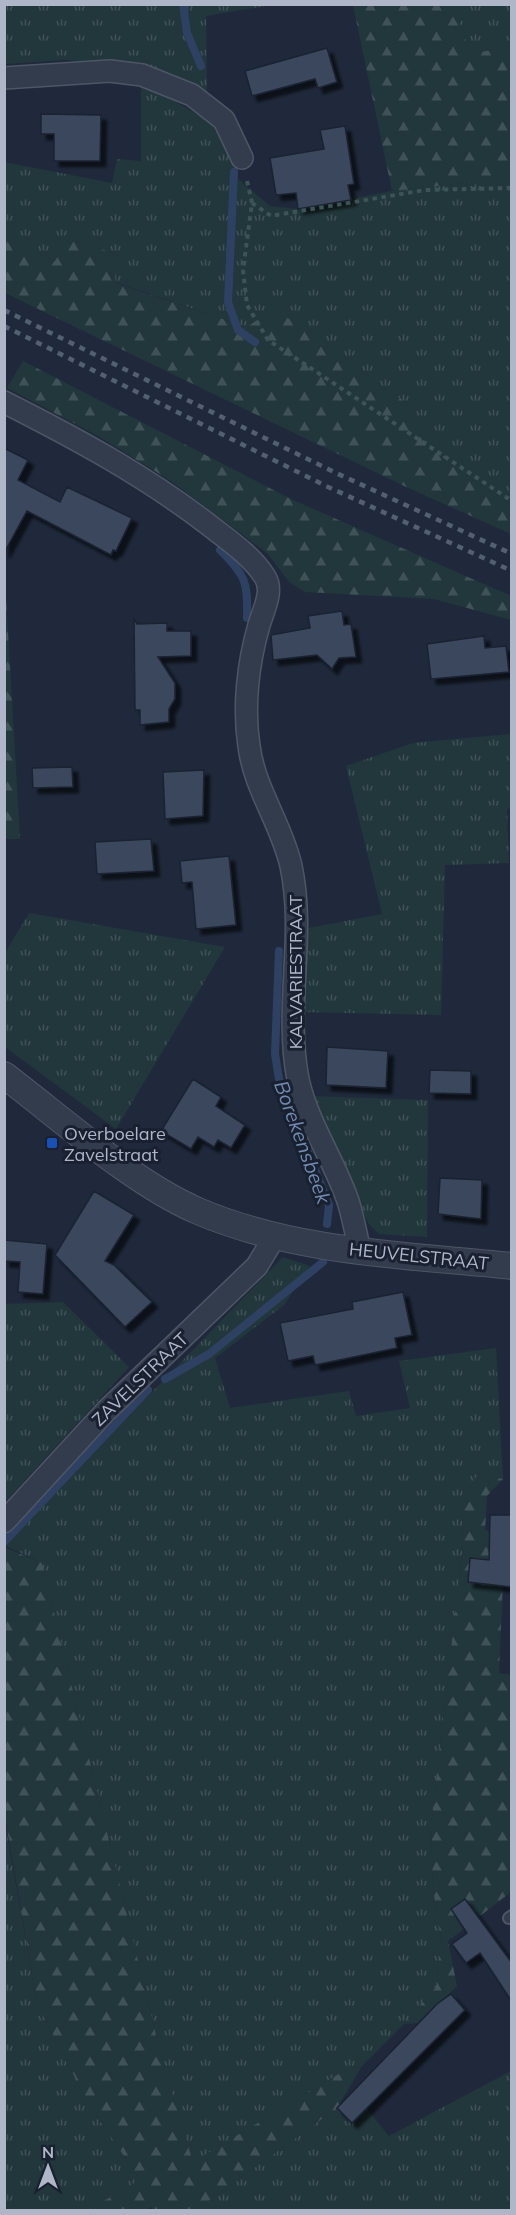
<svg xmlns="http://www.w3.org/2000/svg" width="516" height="2215" font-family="Mulish,sans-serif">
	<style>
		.grass { fill: url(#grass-tufts) }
		.forest { fill: url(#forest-firs) }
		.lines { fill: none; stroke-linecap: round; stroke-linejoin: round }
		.stream { stroke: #2f4163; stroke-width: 8 }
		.building { fill: #3b475b; stroke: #1a2332; stroke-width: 1.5; filter: url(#shadow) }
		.service-casing { stroke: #4e5666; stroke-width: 14 }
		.minor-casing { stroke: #4e5666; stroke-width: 24 }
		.tertiary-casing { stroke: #4e5666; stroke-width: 28 }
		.path { stroke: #3c5357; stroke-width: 4; stroke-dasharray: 4.5 4.5; stroke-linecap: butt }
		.service { stroke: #333c4c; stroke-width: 10 }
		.minor { stroke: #333c4c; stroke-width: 21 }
		.tertiary { stroke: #333c4c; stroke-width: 26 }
		.rail { stroke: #545f73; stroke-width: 4.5; stroke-dasharray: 6 6; stroke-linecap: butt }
		.transit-dot { fill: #1a4fb4; stroke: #192130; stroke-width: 2 }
		.labels { text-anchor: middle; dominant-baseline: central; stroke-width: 6; stroke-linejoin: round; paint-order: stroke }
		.street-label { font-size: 18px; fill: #aeb6c8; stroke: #192130 }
		.poi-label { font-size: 18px; fill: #aeb6c8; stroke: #192130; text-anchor: start }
		.water-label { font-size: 20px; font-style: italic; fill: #738ab3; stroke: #192130 }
	</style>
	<defs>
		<pattern id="grass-tufts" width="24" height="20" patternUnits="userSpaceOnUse" patternTransform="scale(1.5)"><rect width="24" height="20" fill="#21373c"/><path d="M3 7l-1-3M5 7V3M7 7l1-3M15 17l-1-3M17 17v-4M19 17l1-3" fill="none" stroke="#3f5257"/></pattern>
		<pattern id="forest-firs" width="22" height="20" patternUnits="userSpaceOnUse" patternTransform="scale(1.5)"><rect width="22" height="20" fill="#21373c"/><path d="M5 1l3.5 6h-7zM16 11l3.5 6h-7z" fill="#3f5257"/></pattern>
		<filter id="shadow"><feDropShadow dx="5.5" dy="5.5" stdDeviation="1.5" flood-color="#0009"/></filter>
	</defs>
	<rect width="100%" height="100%" fill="#1f293b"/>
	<path class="grass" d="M 5,5 L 271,5 L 206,16 L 207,93 L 173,74 L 141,65 L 66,60 L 5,64 Z
		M 453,5 L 511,5 L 511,46 L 471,54 Z
		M 141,88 L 166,96 L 210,122 L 227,148 L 238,179 L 270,206 L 298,209 L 392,191 L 511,178 L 511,503 L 481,485 L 424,444 L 412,406 L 381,386 L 304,325 L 247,327 L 114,282 L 117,254 L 69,239 L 55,261 L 5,239 L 4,162 L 112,183 L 117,159 L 141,161 Z
		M 511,734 L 511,808 L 507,809 L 509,863 L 445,865 L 441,1015 L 299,1012 L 303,929 L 382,914 L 346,766 L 413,743 Z
		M 29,913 L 225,947 L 116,1129 L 5,1047 L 5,953 Z
		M 309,1096 L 428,1100 L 427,1237 L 379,1234 L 368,1223 Z
		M 283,1257 L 310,1266 L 284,1305 L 215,1358 L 230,1408 L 349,1391 L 356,1416 L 410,1408 L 399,1361 L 496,1348 L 503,1479 L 478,1474 L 462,1502 L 463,1544 L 431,1825 L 433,1890 L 441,1936 L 436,1987 L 404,2024 L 362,2066 L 342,2072 L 193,2163 L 162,2060 L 42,1563 L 4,1545 Z
		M 63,1302 L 129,1367 L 5,1502 L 5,1304 Z
		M 4,1817 L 37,2004 L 87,2101 L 140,2180 L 88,2210 L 5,2210 Z
		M 511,2071 L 511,2210 L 196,2210 L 337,2108 L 352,2122 L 366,2108 L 389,2136 Z"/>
	<path class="forest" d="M 353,5 L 453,5 L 471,54 L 511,46 L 511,178 L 392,191 Z
		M 5,239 L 55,261 L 69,239 L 117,254 L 115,283 L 247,327 L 270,311 L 304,325 L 381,386 L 412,406 L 424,444 L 481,485 L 511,503 L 511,534 L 404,486 L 5,293 Z
		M 23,361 L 293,500 L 511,596 L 511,620 L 434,599 L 305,592 L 289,582 L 268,554 L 171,481 L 98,436 L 7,388 Z
		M 4,597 L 6,597 L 20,839 L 5,839 Z
		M 478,1474 L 503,1479 L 487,1496 L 485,1530 L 505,1534 L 499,1673 L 511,1675 L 511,1892 L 448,1941 L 457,1986 L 419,2023 L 404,2024 L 436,1987 L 441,1936 L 433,1890 L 431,1825 L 463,1544 L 462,1502 Z
		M 4,1547 L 42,1563 L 162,2060 L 193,2162 L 342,2072 L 362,2066 L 337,2108 L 196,2210 L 153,2210 L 151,2207 L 147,2210 L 88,2210 L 140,2180 L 87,2101 L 37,2004 L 5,1817 Z"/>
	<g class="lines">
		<path class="stream" d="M 183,4 L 187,33 L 201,66
			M 234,172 L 228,302 L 238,330 L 255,342
			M 220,550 C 246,576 248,582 247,618
			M 279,951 L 275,1054 L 279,1079 L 329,1205 L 327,1224
			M 165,1379 L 209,1354 L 323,1262
			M 4,1542 L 148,1390"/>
	</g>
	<path class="building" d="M 327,48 L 337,82 L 318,88 L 315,79 L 252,96 L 245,71 Z
		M 41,114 L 101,115 L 100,161 L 54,161 L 54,134 L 41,134 Z
		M 345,126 L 354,184 L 348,185 L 351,200 L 298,209 L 296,193 L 276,195 L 270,158 L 324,149 L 320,130 Z
		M 4,448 L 28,460 L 18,480 L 60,502 L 67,487 L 132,518 L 116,551 L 113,550 L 111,555 L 27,511 L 4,553 Z
		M 342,611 L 344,625 L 351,624 L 356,657 L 339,658 L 332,669 L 317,655 L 273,660 L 271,635 L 310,628 L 308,616 Z
		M 134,619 L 137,624 L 167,623 L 167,631 L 191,631 L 191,656 L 158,657 L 175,683 L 175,699 L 169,709 L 169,722 L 140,725 L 140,710 L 135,710 Z
		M 484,636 L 485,648 L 506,646 L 509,672 L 431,679 L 427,644 Z
		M 72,767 L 73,787 L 33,788 L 32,768 Z
		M 204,770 L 203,816 L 165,819 L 163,772 Z
		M 151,839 L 154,871 L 97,874 L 95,842 Z
		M 229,856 L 236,925 L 196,929 L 192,882 L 182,883 L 180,861 Z
		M 327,1047 L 388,1051 L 386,1088 L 326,1085 Z
		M 430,1070 L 471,1071 L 471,1094 L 429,1093 Z
		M 193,1079 L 221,1097 L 216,1106 L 245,1125 L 231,1148 L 218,1140 L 214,1147 L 198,1137 L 191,1149 L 161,1131 Z
		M 440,1178 L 482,1180 L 481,1219 L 438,1214 Z
		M 94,1191 L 134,1215 L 105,1261 L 114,1265 L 152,1302 L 125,1327 L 55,1255 Z
		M 4,1240 L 47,1244 L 43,1294 L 18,1292 L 20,1262 L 4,1261 Z
		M 403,1292 L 412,1335 L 395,1338 L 397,1348 L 315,1365 L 313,1356 L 288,1361 L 280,1323 L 353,1309 L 352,1302 Z
		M 490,1515 L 512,1515 L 512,1587 L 468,1582 L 470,1558 L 489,1560 Z
		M 465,1899 L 512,1963 L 512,2002 L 480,1953 L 466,1963 L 452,1944 L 467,1933 L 451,1909 Z
		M 451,1994 L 465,2010 L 352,2123 L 337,2108 L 437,2004 Z"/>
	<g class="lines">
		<defs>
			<path id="service" d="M 509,1918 L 512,1916"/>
			<path id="minor" d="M 4,78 L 110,71 L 142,75 L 192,95 L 224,120 L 242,158
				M 4,402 C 77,439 144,475 209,525 C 228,540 252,556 265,577 C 274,591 263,611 259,625 C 248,663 243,707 249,746 C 254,788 282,825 291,866 C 306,936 284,1008 298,1079 C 307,1122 334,1160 348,1201 C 353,1217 356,1234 360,1251
				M 4,1522 L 106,1411 L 257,1266 L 275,1236"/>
			<path id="tertiary" d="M 4,1075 C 62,1119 133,1183 198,1211 C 296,1253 407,1255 512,1266"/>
		</defs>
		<use href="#service" class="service-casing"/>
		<use href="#minor" class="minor-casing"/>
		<use href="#tertiary" class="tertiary-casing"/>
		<path class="path" d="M 247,181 L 252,203 L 243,270 L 247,305 L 268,340 L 512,501
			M 252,203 L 271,216 L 425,190 L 512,188"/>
		<use href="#service" class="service"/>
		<use href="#minor" class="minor"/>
		<use href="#tertiary" class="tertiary"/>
		<path class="rail" d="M 4,310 L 334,472 L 512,554
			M 4,326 L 326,486 L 512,571"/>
	</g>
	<rect class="transit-dot" x="46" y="1137" width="12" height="12" rx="3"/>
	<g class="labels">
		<g class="street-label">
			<text transform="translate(295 972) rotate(-90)">KALVARIESTRAAT</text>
			<text transform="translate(419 1256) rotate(6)">HEUVELSTRAAT</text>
			<text transform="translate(140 1379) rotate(-44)">ZAVELSTRAAT</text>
		</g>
		<g class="poi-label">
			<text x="64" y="1133">Overboelare<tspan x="64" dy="21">Zavelstraat</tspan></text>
		</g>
		<g class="water-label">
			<text transform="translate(303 1142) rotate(70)">Borekensbeek</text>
		</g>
	</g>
	<rect width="516" height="2215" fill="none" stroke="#aeb6c8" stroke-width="12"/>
	<g transform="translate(48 2167)" stroke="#192130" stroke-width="4.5" paint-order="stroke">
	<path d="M0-4.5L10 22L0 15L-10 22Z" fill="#aeb6c8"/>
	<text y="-9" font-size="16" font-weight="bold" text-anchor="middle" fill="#aeb6c8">N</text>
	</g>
</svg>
